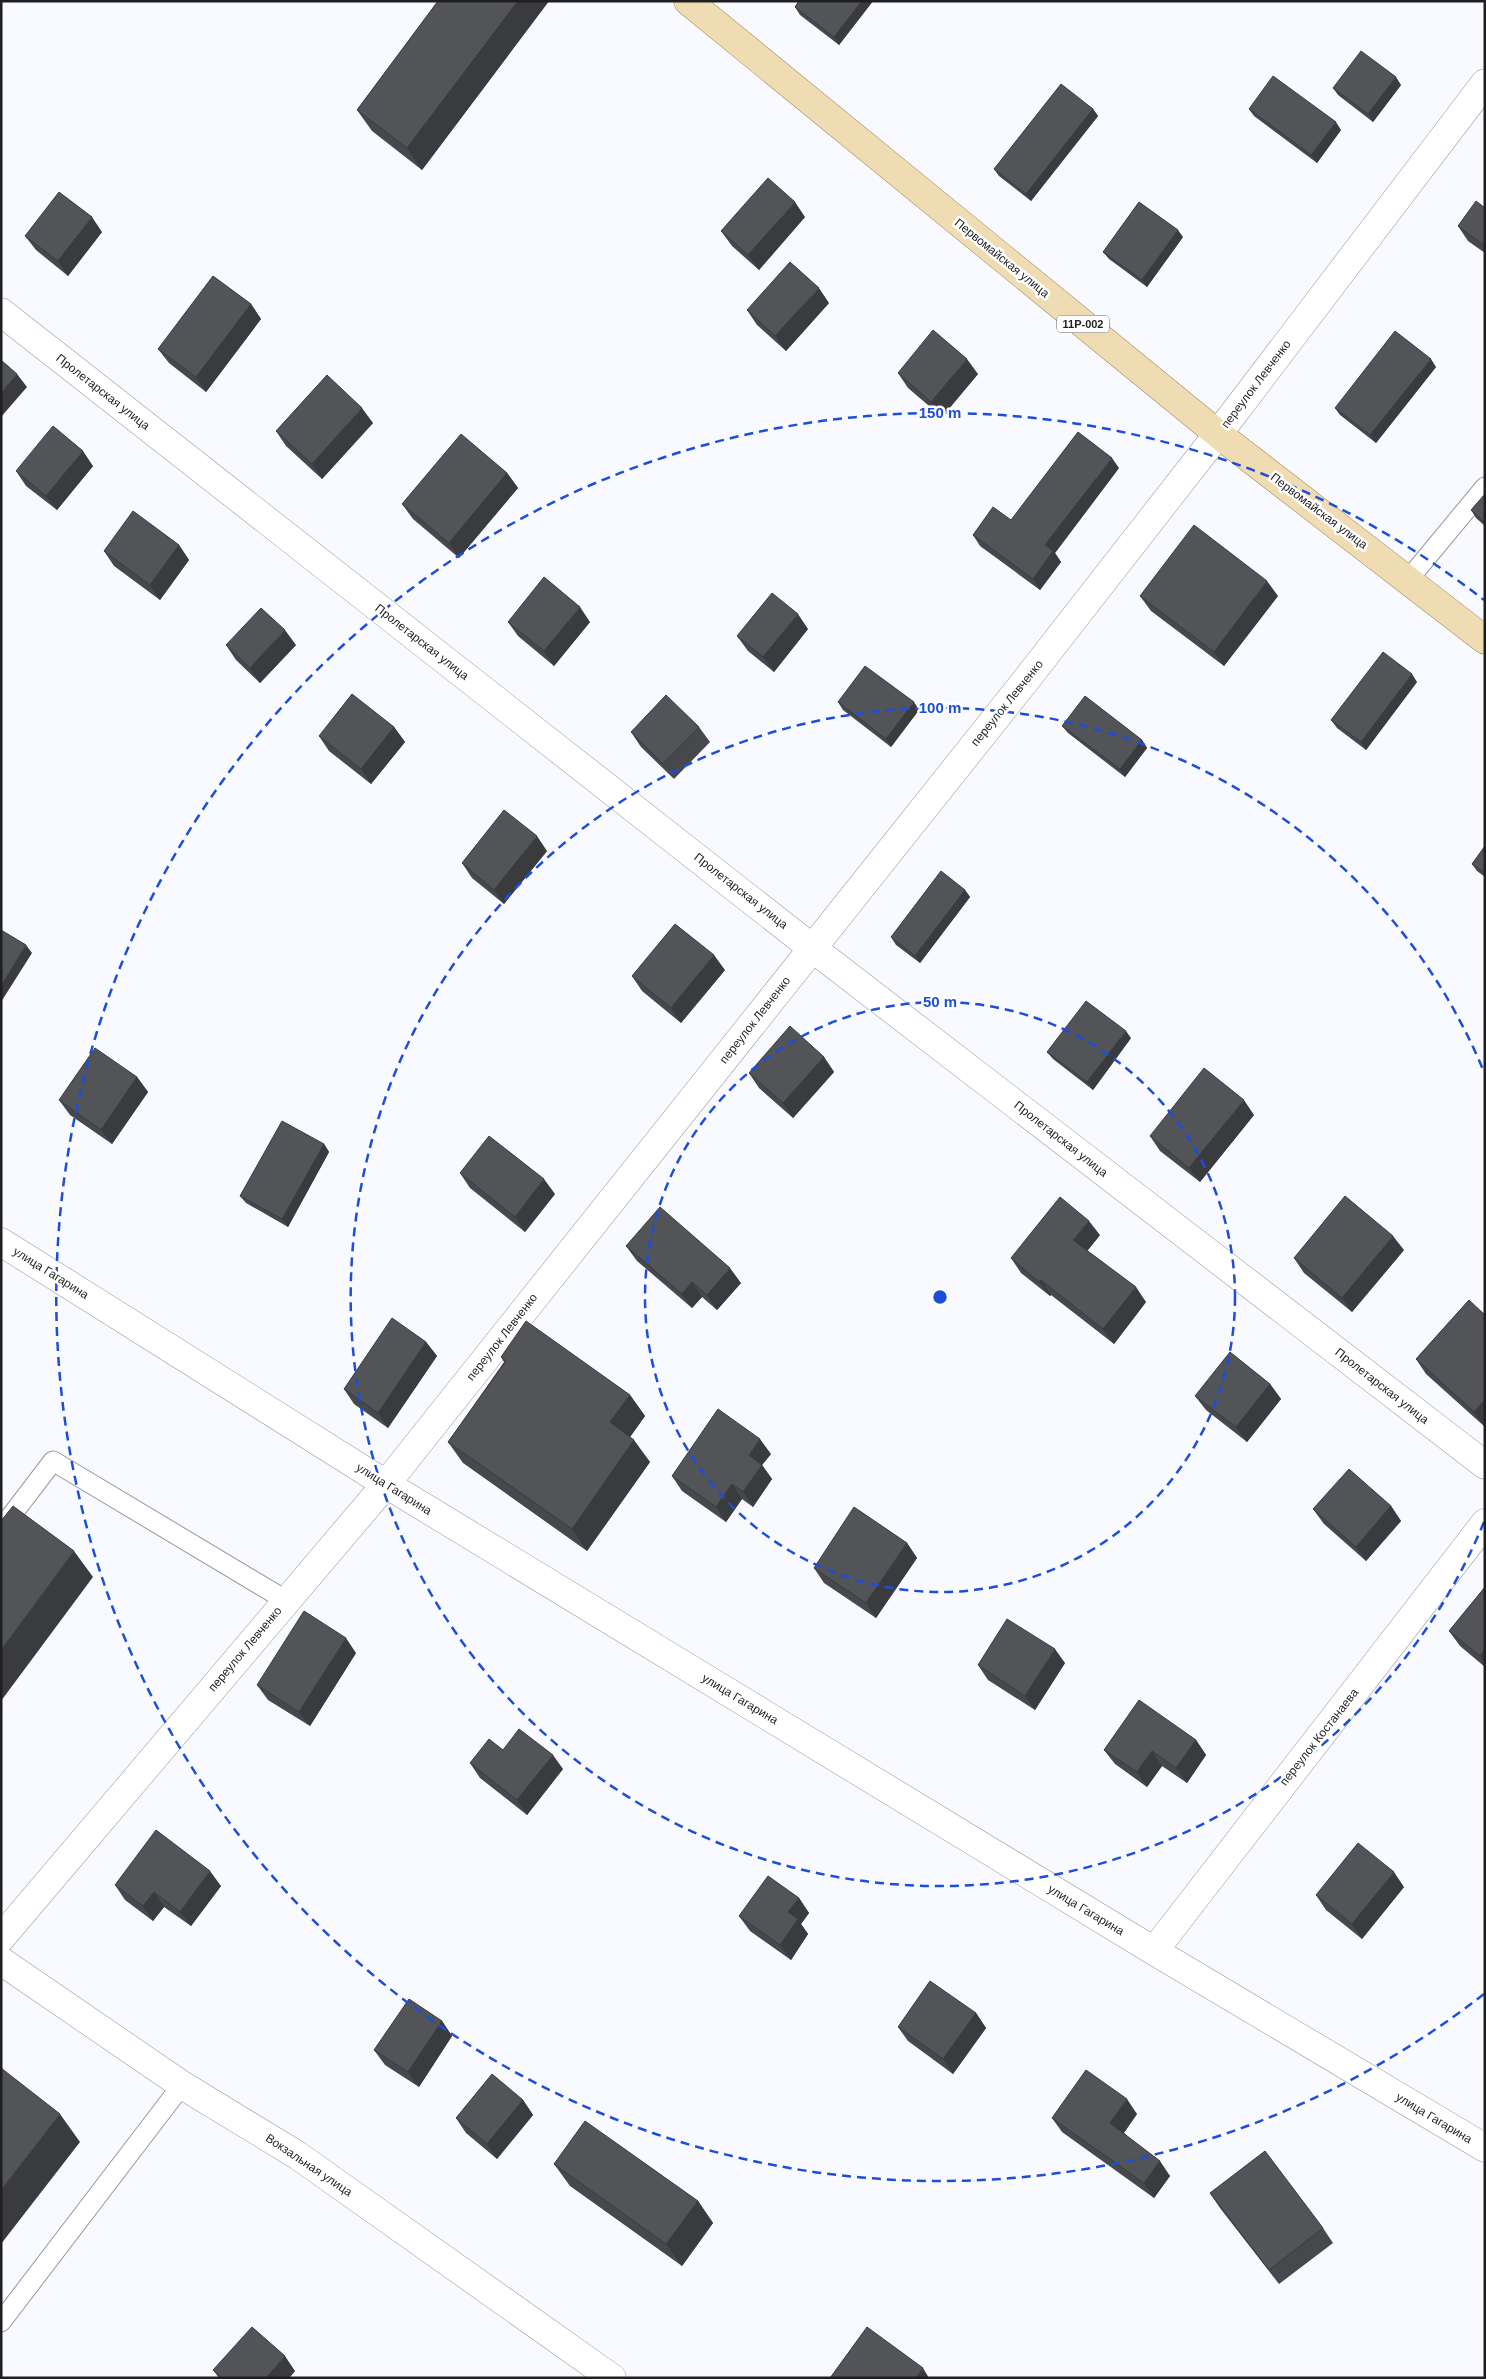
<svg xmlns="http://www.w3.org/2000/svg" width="1486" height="2379" font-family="Arial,sans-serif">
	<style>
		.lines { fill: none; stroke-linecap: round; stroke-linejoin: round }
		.lane-casing { stroke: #98999e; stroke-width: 21 }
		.street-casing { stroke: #98999e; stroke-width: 29 }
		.primary-casing { stroke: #a08b5f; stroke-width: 29 }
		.lane { stroke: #fff; stroke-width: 19 }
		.street { stroke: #fff; stroke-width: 28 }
		.primary { stroke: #f0dcb3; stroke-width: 28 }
		.wall { fill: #47484c }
		.shaded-wall { fill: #3a3b3e }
		.building { fill: #535458; stroke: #3a3b3e }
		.ring { fill: none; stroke: #1d4ed8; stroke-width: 2.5; stroke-dasharray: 9 6 }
		.labels { text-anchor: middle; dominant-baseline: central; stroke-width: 5; stroke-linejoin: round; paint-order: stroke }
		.shield { fill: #fff; stroke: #626264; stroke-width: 1 }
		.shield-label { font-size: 11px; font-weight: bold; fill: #1f1f21 }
		.street-label { font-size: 12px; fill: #1f1f21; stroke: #fff }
		.centre { fill: #1d4ed8; stroke: #fff; stroke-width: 2.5 }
		.ring-label { font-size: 15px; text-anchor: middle; font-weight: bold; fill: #1d4ed8; stroke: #fff; stroke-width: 5; stroke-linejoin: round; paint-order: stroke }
	</style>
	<rect width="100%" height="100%" fill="#f9faff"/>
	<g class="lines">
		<defs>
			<path id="lane" d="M 1408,580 L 1485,487
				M 1,1529 L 53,1461 L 287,1601
				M 1,2322 L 182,2085"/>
			<path id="street" d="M 1,312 L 812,948 L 1485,1465
				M 1,1242 L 386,1484 L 1154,1951 L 1485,2148
				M 1,1938 L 386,1484 L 1026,680 L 1218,434 L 1485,83
				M 1154,1951 L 1485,1523
				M 1,1961 L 182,2085 L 297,2155 L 612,2378"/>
			<path id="primary" d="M 688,1 L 1218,434 L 1485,640"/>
		</defs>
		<use href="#lane" class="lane-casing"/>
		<use href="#street" class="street-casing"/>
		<use href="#primary" class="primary-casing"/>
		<use href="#lane" class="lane"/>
		<use href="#street" class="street"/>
		<use href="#primary" class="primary"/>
	</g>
	<path class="wall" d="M 438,1 L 549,1 L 422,170 L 372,131 L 357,110 Z
		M 799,1 L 873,1 L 839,45 L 800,15 L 795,7 Z
		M 1401,85 L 1373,122 L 1338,95 L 1333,88 Z
		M 1093,109 L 1098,116 L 1031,201 L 999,176 L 994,169 Z
		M 1249,109 L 1341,130 L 1317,163 L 1254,116 Z
		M 1485,208 L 1485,253 L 1468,241 L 1458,226 Z
		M 805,217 L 759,270 L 732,246 L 721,231 Z
		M 102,232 L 68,276 L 36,250 L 25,236 Z
		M 1183,237 L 1147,287 L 1109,259 L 1103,252 Z
		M 829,303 L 786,351 L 757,325 L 747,310 Z
		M 251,304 L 261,319 L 206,392 L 169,363 L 158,349 Z
		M 1436,367 L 1376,443 L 1340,415 L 1335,408 Z
		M 898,373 L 978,374 L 942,417 L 908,388 Z
		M 373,423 L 322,479 L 286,446 L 276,431 Z
		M 93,466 L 57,510 L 26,486 L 16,471 Z
		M 1119,468 L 1055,553 L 1061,562 L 1040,590 L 980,546 L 973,535 L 1011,520 Z
		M 507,473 L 518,488 L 459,558 L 413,519 L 402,504 Z
		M 1485,494 L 1485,526 L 1476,518 L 1471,510 Z
		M 179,545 L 189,560 L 160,600 L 114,566 L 104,551 Z
		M 1140,596 L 1278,596 L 1224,666 L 1151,611 Z
		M 508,622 L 590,622 L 554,666 L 518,636 Z
		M 808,629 L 774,672 L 748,651 L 737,636 Z
		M 226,645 L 296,645 L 260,683 L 236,660 Z
		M 1417,682 L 1366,750 L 1337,728 L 1331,720 Z
		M 838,702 L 919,710 L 891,747 L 843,710 Z
		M 1062,726 L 1142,740 L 1147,748 L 1125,777 L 1068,733 Z
		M 394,727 L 405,742 L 371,784 L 329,751 L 319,736 Z
		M 699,727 L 710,742 L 674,779 L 641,747 L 631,732 Z
		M 1485,846 L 1485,877 L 1477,871 L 1472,864 Z
		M 547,851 L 504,904 L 472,878 L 462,863 Z
		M 965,890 L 970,897 L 920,963 L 896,945 L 891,937 Z
		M 725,970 L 681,1023 L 642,991 L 632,976 Z
		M 1131,1038 L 1093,1090 L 1053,1059 L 1047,1052 Z
		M 824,1057 L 834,1072 L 793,1118 L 759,1088 L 749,1073 Z
		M 137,1077 L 148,1092 L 112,1144 L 70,1115 L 59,1100 Z
		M 1254,1115 L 1200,1182 L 1160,1151 L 1150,1136 Z
		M 324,1144 L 329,1152 L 288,1227 L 246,1203 L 240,1196 Z
		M 460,1173 L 555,1194 L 525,1232 L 470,1188 Z
		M 1100,1235 L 1087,1251 L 1146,1302 L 1114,1344 L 1051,1295 L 1050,1296 L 1021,1273 L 1011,1258 Z
		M 626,1246 L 741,1283 L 717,1310 L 702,1297 L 692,1308 L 637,1261 Z
		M 1404,1250 L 1352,1312 L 1304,1273 L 1294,1258 Z
		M 1469,1300 L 1485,1427 L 1426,1374 L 1416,1359 Z
		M 426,1342 L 437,1356 L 388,1428 L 354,1404 L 344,1389 Z
		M 501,1357 L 630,1395 L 645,1416 L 630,1437 L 650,1462 L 587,1551 L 463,1463 L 448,1442 L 504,1362 Z
		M 1270,1384 L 1281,1399 L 1247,1442 L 1206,1410 L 1195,1396 Z
		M 771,1454 L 762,1465 L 772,1479 L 753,1507 L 742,1499 L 726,1522 L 682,1491 L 672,1476 Z
		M 1391,1506 L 1401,1521 L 1366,1561 L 1324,1524 L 1313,1509 Z
		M 907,1543 L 917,1558 L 876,1618 L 824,1583 L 814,1568 Z
		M 1485,1587 L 1485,1667 L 1460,1646 L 1449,1631 Z
		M 356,1653 L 310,1726 L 268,1700 L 257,1685 Z
		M 1065,1663 L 1035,1710 L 988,1680 L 978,1665 Z
		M 1196,1740 L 1206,1755 L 1187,1783 L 1162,1766 L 1147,1787 L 1115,1764 L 1104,1750 Z
		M 503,1750 L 563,1769 L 527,1815 L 480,1778 L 470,1763 Z
		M 115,1885 L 221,1886 L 191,1926 L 164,1907 L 153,1921 L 125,1900 Z
		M 1404,1887 L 1362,1939 L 1326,1910 L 1316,1895 Z
		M 799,1898 L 809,1913 L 801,1924 L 808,1934 L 791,1960 L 750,1931 L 739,1916 Z
		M 976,2013 L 986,2028 L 953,2074 L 908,2041 L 898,2027 Z
		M 442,2021 L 452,2036 L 419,2087 L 385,2065 L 374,2050 Z
		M 523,2100 L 533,2115 L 497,2159 L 466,2133 L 456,2118 Z
		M 1137,2114 L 1124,2133 L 1170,2176 L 1154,2198 L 1062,2132 L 1052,2118 Z
		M 554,2164 L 698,2201 L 713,2223 L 682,2266 L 570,2186 Z
		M 1210,2193 L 1323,2228 L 1333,2243 L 1279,2284 L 1220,2208 Z
		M 213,2370 L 295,2371 L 289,2378 L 219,2378 Z"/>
	<path class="shaded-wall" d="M 518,1 L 549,1 L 422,170 L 407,148 Z
		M 862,1 L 873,1 L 839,45 L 834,37 Z
		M 1396,77 L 1401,85 L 1373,122 L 1368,114 Z
		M 1093,109 L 1098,116 L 1031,201 L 1026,194 Z
		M 1336,122 L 1341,130 L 1317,163 L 1311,155 Z
		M 795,202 L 805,217 L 759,270 L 748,255 Z
		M 92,217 L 102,232 L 68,276 L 58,261 Z
		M 1178,230 L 1183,237 L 1147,287 L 1142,280 Z
		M 819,288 L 829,303 L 786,351 L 775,336 Z
		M 251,304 L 261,319 L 206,392 L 196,377 Z
		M 967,359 L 978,374 L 942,417 L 931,402 Z
		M 1431,359 L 1436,367 L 1376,443 L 1370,435 Z
		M 17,374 L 27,387 L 1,417 L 1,393 Z
		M 362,408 L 373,423 L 322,479 L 312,464 Z
		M 83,451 L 93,466 L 57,510 L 46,496 Z
		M 1112,458 L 1119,468 L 1055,553 L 1061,562 L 1040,590 L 1033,579 L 1045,545 Z
		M 507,473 L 518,488 L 459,558 L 449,543 Z
		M 179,545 L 189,560 L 160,600 L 150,585 Z
		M 1267,581 L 1278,596 L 1224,666 L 1214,652 Z
		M 580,607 L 590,622 L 554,666 L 544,651 Z
		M 798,614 L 808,629 L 774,672 L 763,657 Z
		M 285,630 L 296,645 L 260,683 L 250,668 Z
		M 1412,674 L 1417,682 L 1366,750 L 1361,742 Z
		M 914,702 L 919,710 L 891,747 L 886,739 Z
		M 394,727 L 405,742 L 371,784 L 361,769 Z
		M 1142,740 L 1147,748 L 1125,777 L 1120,769 Z
		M 537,836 L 547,851 L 504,904 L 494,890 Z
		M 965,890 L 970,897 L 920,963 L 915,956 Z
		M 26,945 L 32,953 L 1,1002 L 1,986 Z
		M 714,955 L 725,970 L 681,1023 L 671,1008 Z
		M 1126,1031 L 1131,1038 L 1093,1090 L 1087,1082 Z
		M 824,1057 L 834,1072 L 793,1118 L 783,1103 Z
		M 137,1077 L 148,1092 L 112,1144 L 101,1130 Z
		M 1244,1100 L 1254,1115 L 1200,1182 L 1189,1168 Z
		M 324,1144 L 329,1152 L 288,1227 L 282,1219 Z
		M 544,1179 L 555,1194 L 525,1232 L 515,1217 Z
		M 1089,1221 L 1100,1235 L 1084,1255 L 1073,1240 Z
		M 1393,1236 L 1404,1250 L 1352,1312 L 1342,1298 Z
		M 730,1268 L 741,1283 L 717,1310 L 707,1295 Z
		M 1041,1280 L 1051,1295 L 1050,1296 L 1039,1282 Z
		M 692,1282 L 702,1297 L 692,1308 L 682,1294 Z
		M 1136,1287 L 1146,1302 L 1114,1344 L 1103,1329 Z
		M 426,1342 L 437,1356 L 388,1428 L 378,1413 Z
		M 1270,1384 L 1281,1399 L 1247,1442 L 1236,1427 Z
		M 630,1395 L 645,1416 L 625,1444 L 610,1422 Z
		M 1485,1400 L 1485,1427 L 1474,1412 Z
		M 760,1439 L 771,1454 L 762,1465 L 772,1479 L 753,1507 L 743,1492 L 749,1455 Z
		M 634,1440 L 650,1462 L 587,1551 L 572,1529 Z
		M 732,1484 L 742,1499 L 726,1522 L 716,1507 Z
		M 1391,1506 L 1401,1521 L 1366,1561 L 1356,1547 Z
		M 907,1543 L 917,1558 L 876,1618 L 866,1603 Z
		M 74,1551 L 93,1577 L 1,1701 L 1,1650 Z
		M 346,1638 L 356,1653 L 310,1726 L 299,1712 Z
		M 1055,1649 L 1065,1663 L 1035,1710 L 1025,1696 Z
		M 1485,1649 L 1485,1663 L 1480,1656 Z
		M 1196,1740 L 1206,1755 L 1187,1783 L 1176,1768 Z
		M 1152,1751 L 1162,1766 L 1147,1787 L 1137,1772 Z
		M 553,1755 L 563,1769 L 527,1815 L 517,1800 Z
		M 210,1871 L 221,1886 L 191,1926 L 180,1912 Z
		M 1394,1872 L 1404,1887 L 1362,1939 L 1352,1924 Z
		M 154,1892 L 164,1907 L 153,1921 L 143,1906 Z
		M 799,1898 L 809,1913 L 801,1924 L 808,1934 L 791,1960 L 780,1945 L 788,1912 Z
		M 976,2013 L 986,2028 L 953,2074 L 943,2059 Z
		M 442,2021 L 452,2036 L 419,2087 L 408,2072 Z
		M 1127,2099 L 1137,2114 L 1120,2138 L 1110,2123 Z
		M 523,2100 L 533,2115 L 497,2159 L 487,2144 Z
		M 60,2114 L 80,2142 L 1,2244 L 1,2190 Z
		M 1160,2161 L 1170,2176 L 1154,2198 L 1144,2183 Z
		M 698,2201 L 713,2223 L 682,2266 L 666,2244 Z
		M 285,2356 L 295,2371 L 289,2378 L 266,2378 Z
		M 923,2368 L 929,2378 L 916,2378 Z"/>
	<path class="building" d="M 438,1 L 518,1 L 407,148 L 357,110 Z
		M 799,1 L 862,1 L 834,37 L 795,7 Z
		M 1361,51 L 1396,77 L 1368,114 L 1333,88 Z
		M 1273,76 L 1336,122 L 1311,155 L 1249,109 Z
		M 1061,84 L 1093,109 L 1026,194 L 994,169 Z
		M 768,178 L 795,202 L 748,255 L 721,231 Z
		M 59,192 L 92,217 L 58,261 L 25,236 Z
		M 1476,201 L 1485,208 L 1485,246 L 1458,226 Z
		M 1139,202 L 1178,230 L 1142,280 L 1103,252 Z
		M 790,262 L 819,288 L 775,336 L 747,310 Z
		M 213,276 L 251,304 L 196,377 L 158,349 Z
		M 933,330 L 967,359 L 931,402 L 898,373 Z
		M 1395,331 L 1431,359 L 1370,435 L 1335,408 Z
		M 1,360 L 17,374 L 1,393 Z
		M 327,375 L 362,408 L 312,464 L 276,431 Z
		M 53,426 L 83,451 L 46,496 L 16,471 Z
		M 1078,432 L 1112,458 L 1045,545 L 1053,551 L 1033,579 L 973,535 L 993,507 L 1011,520 Z
		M 461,434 L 507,473 L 449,543 L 402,504 Z
		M 1485,494 L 1485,523 L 1471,510 Z
		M 133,511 L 179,545 L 150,585 L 104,551 Z
		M 1194,525 L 1267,581 L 1214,652 L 1140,596 Z
		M 544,577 L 580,607 L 544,651 L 508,622 Z
		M 772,593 L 798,614 L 763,657 L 737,636 Z
		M 261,608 L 285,630 L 250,668 L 226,645 Z
		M 1383,652 L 1412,674 L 1361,742 L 1331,720 Z
		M 865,666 L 914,702 L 886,739 L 838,702 Z
		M 352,694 L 394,727 L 361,769 L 319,736 Z
		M 666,695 L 699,727 L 663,764 L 631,732 Z
		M 1085,696 L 1142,740 L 1120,769 L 1062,726 Z
		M 504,810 L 537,836 L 494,890 L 462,863 Z
		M 1485,846 L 1485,873 L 1472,864 Z
		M 941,871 L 965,890 L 915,956 L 891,937 Z
		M 675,924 L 714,955 L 671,1008 L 632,976 Z
		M 1,930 L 26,945 L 1,986 Z
		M 1086,1001 L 1126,1031 L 1087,1082 L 1047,1052 Z
		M 790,1026 L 824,1057 L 783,1103 L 749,1073 Z
		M 95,1048 L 137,1077 L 101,1130 L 59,1100 Z
		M 1204,1068 L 1244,1100 L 1189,1168 L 1150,1136 Z
		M 282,1121 L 324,1144 L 282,1219 L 240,1196 Z
		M 489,1136 L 544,1179 L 515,1217 L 460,1173 Z
		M 1345,1196 L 1393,1236 L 1342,1298 L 1294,1258 Z
		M 1060,1197 L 1089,1221 L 1073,1240 L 1136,1287 L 1103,1329 L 1041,1280 L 1039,1282 L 1011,1258 Z
		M 660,1207 L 730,1268 L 707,1295 L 692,1282 L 682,1294 L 626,1246 Z
		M 1469,1300 L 1485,1315 L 1485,1400 L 1474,1412 L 1416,1359 Z
		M 392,1318 L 426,1342 L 378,1413 L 344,1389 Z
		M 526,1321 L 630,1395 L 610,1422 L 634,1440 L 572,1529 L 448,1442 L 506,1361 L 501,1357 Z
		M 1230,1352 L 1270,1384 L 1236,1427 L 1195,1396 Z
		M 718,1409 L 760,1439 L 749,1455 L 762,1465 L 743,1492 L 732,1484 L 716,1507 L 672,1476 Z
		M 1349,1469 L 1391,1506 L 1356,1547 L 1313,1509 Z
		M 13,1506 L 74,1551 L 1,1650 L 1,1521 Z
		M 854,1507 L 907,1543 L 866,1603 L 814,1568 Z
		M 1485,1587 L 1485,1649 L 1480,1656 L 1449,1631 Z
		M 304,1611 L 346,1638 L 299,1712 L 257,1685 Z
		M 1007,1619 L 1055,1649 L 1025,1696 L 978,1665 Z
		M 1139,1700 L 1196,1740 L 1176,1768 L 1152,1751 L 1137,1772 L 1104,1750 Z
		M 519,1729 L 553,1755 L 517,1800 L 470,1763 L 489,1739 L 503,1750 Z
		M 156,1830 L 210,1871 L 180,1912 L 154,1892 L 143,1906 L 115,1885 Z
		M 1358,1843 L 1394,1872 L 1352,1924 L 1316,1895 Z
		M 768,1876 L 799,1898 L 788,1912 L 798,1919 L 780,1945 L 739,1916 Z
		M 930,1981 L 976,2013 L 943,2059 L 898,2027 Z
		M 409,1999 L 442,2021 L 408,2072 L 374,2050 Z
		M 1,2068 L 60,2114 L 1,2190 Z
		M 1086,2070 L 1127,2099 L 1110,2123 L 1160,2161 L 1144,2183 L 1052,2118 Z
		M 492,2074 L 523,2100 L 487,2144 L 456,2118 Z
		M 585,2121 L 698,2201 L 666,2244 L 554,2164 Z
		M 1265,2151 L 1323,2228 L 1269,2270 L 1210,2193 Z
		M 252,2327 L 285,2356 L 266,2378 L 222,2378 L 213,2370 Z
		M 867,2327 L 923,2368 L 916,2378 L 830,2378 Z"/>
	<g class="ring">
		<circle cx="940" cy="1297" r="295"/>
		<path d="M1484 1522A589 589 0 1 1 1484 1072"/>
		<path d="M1484 1994A884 884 0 1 1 1484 600"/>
	</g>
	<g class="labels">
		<rect class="shield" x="1057" y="315.5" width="52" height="17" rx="4"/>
		<g class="shield-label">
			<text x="1083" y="324">11Р-002</text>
		</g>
		<g class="street-label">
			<text transform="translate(1002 258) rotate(39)">Первомайская улица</text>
			<text transform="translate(1256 384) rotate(-53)">переулок Левченко</text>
			<text transform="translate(103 392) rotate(38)">Пролетарская улица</text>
			<text transform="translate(1319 511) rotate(37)">Первомайская улица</text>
			<text transform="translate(422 642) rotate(38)">Пролетарская улица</text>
			<text transform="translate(1007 703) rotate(-51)">переулок Левченко</text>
			<text transform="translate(741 891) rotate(38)">Пролетарская улица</text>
			<text transform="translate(755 1020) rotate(-52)">переулок Левченко</text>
			<text transform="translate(1061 1139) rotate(38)">Пролетарская улица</text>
			<text transform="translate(51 1273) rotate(32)">улица Гагарина</text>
			<text transform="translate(502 1337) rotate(-52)">переулок Левченко</text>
			<text transform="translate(1382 1386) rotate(38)">Пролетарская улица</text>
			<text transform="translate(394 1489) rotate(32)">улица Гагарина</text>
			<text transform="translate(245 1649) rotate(-50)">переулок Левченко</text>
			<text transform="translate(740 1699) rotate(31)">улица Гагарина</text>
			<text transform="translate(1319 1737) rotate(-52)">переулок Костанаева</text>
			<text transform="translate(1086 1910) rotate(31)">улица Гагарина</text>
			<text transform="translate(1434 2118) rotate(31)">улица Гагарина</text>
			<text transform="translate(309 2165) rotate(34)">Вокзальная улица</text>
		</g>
	</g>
	<circle cx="940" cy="1297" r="8" class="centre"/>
	<g class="ring-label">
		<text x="940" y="418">150 m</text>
		<text x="940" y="713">100 m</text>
		<text x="940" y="1007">50 m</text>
	</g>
	<rect width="1486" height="2379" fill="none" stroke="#1f1f21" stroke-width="5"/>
</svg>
